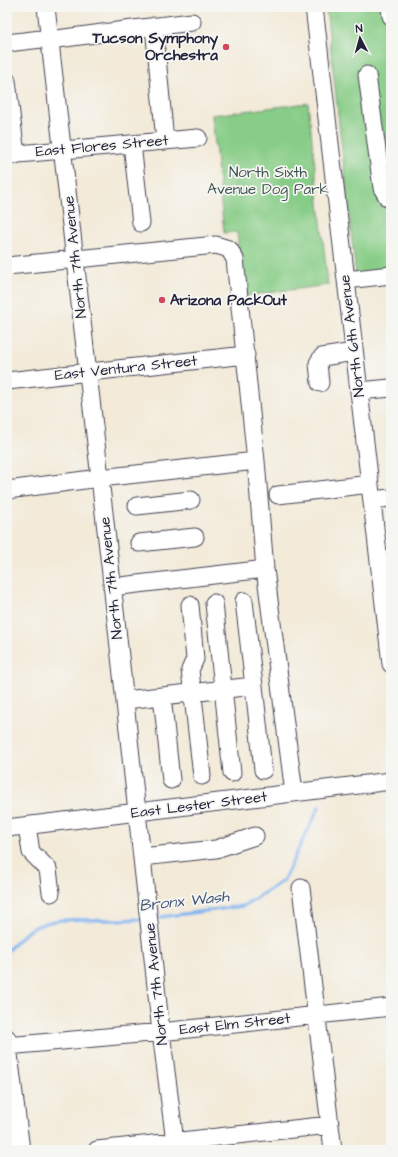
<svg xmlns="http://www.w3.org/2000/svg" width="398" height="1157" font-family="'Architects Daughter',sans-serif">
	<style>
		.green { fill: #88cd87; stroke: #557861 }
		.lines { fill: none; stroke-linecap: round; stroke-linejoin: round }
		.stream { stroke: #83b5ef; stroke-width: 3.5 }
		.minor-casing { stroke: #414053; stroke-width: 19 }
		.minor { stroke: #fff; stroke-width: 17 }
		.poi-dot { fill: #d1495b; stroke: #f6f6f2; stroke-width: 1.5 }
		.labels { text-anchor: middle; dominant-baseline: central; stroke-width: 3.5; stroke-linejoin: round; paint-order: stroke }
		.poi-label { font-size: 15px; font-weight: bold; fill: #22223b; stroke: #f6f6f2; text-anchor: end }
		.street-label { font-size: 15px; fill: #22223b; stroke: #f6f6f2 }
		.park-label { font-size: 15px; fill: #415552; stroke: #f6f6f2 }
		.water-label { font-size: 16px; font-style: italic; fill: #44557a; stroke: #f6f6f2 }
	</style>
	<rect width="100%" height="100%" fill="#f6f6f2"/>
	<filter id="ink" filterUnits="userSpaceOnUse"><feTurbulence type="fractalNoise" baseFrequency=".025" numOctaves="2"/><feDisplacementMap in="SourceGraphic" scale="8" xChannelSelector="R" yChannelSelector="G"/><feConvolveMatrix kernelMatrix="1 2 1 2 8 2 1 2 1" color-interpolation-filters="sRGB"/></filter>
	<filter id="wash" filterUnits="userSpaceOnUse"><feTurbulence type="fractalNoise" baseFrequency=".012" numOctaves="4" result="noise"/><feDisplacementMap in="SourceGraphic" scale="16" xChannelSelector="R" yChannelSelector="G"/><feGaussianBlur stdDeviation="0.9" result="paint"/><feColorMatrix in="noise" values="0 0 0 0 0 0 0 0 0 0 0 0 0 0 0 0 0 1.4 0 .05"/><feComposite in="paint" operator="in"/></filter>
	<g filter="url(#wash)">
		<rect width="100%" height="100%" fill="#f3ead8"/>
		<path class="green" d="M 326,7 L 391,7 L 391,272 L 356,276 Z
			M 308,103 L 328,285 L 243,296 L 237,232 L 224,233 L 212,115 Z"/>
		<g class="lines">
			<path class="stream" d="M 154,918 L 243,906 L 283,881 L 319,807
				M 7,951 C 14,944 22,935 30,930 C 57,914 89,921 119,920 C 127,920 135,919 144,919"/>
		</g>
	</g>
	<g filter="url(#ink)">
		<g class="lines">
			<defs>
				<path id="minor" d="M 46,7 L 111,574 L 161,1032 L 176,1150
					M 314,7 L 391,664
					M 390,7 L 391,16
					M 154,26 L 165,141
					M 50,40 L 125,30 L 192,22
					M 7,43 L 50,38
					M 367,75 L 382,188 L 388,198 L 391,198
					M 7,81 L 16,155
					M 132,144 L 141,223
					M 7,155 L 198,138
					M 7,266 L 216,245 L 229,249 L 235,259 L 256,461
					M 346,280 L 391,275
					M 7,381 L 246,355
					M 320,383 L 318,363 L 322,357 L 354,352
					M 359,391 L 391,388
					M 7,490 L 100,478 L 256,461 L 265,569 L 294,793
					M 278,495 L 370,484
					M 372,500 L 391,498
					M 137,506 L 191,500
					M 139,543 L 195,537
					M 112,587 L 265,569
					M 214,603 L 232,773
					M 190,605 L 195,659 L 190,670 L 202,776
					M 254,686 L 263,770
					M 162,696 L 171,780
					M 125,700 L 254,686 L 244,601
					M 27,826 L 31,852 L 48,869 L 51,893
					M 7,828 L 391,781
					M 142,857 L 216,849 L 255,836
					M 301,888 L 333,1150
					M 7,1038 L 21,1150
					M 7,1046 L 161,1032 L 391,1007
					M 97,1150 L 330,1125"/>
			</defs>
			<use href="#minor" class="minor-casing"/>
			<use href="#minor" class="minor"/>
		</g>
	</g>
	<g class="poi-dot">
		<circle cx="226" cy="47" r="4"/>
		<circle cx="162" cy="300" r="4"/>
	</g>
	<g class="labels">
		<g class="poi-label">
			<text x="218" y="38">Tucson Symphony<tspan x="218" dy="17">Orchestra</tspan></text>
			<text x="170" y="300" text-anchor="start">Arizona PackOut</text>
		</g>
		<g class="street-label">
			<text transform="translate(102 146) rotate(-5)">East Flores Street</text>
			<text transform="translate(75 257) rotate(-96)">North 7th Avenue</text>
			<text transform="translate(352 336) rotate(-97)">North 6th Avenue</text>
			<text transform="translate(126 368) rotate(-6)">East Ventura Street</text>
			<text transform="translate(111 578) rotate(-96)">North 7th Avenue</text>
			<text transform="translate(199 805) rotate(-7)">East Lester Street</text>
			<text transform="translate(156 984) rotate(-96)">North 7th Avenue</text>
			<text transform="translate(235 1024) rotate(-6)">East Elm Street</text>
		</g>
		<g class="park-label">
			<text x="268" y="172">North Sixth<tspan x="268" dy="17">Avenue Dog Park</tspan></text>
		</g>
		<g class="water-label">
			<text transform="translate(184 901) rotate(-6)">Bronx Wash</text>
		</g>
	</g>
	<rect width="398" height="1157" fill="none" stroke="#f6f6f2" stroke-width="24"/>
	<g transform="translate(360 38) rotate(354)" stroke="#f6f6f2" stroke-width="3" paint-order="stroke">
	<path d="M0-3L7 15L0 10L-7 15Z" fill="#22223b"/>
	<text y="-6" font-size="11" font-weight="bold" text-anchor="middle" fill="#22223b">N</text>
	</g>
</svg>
